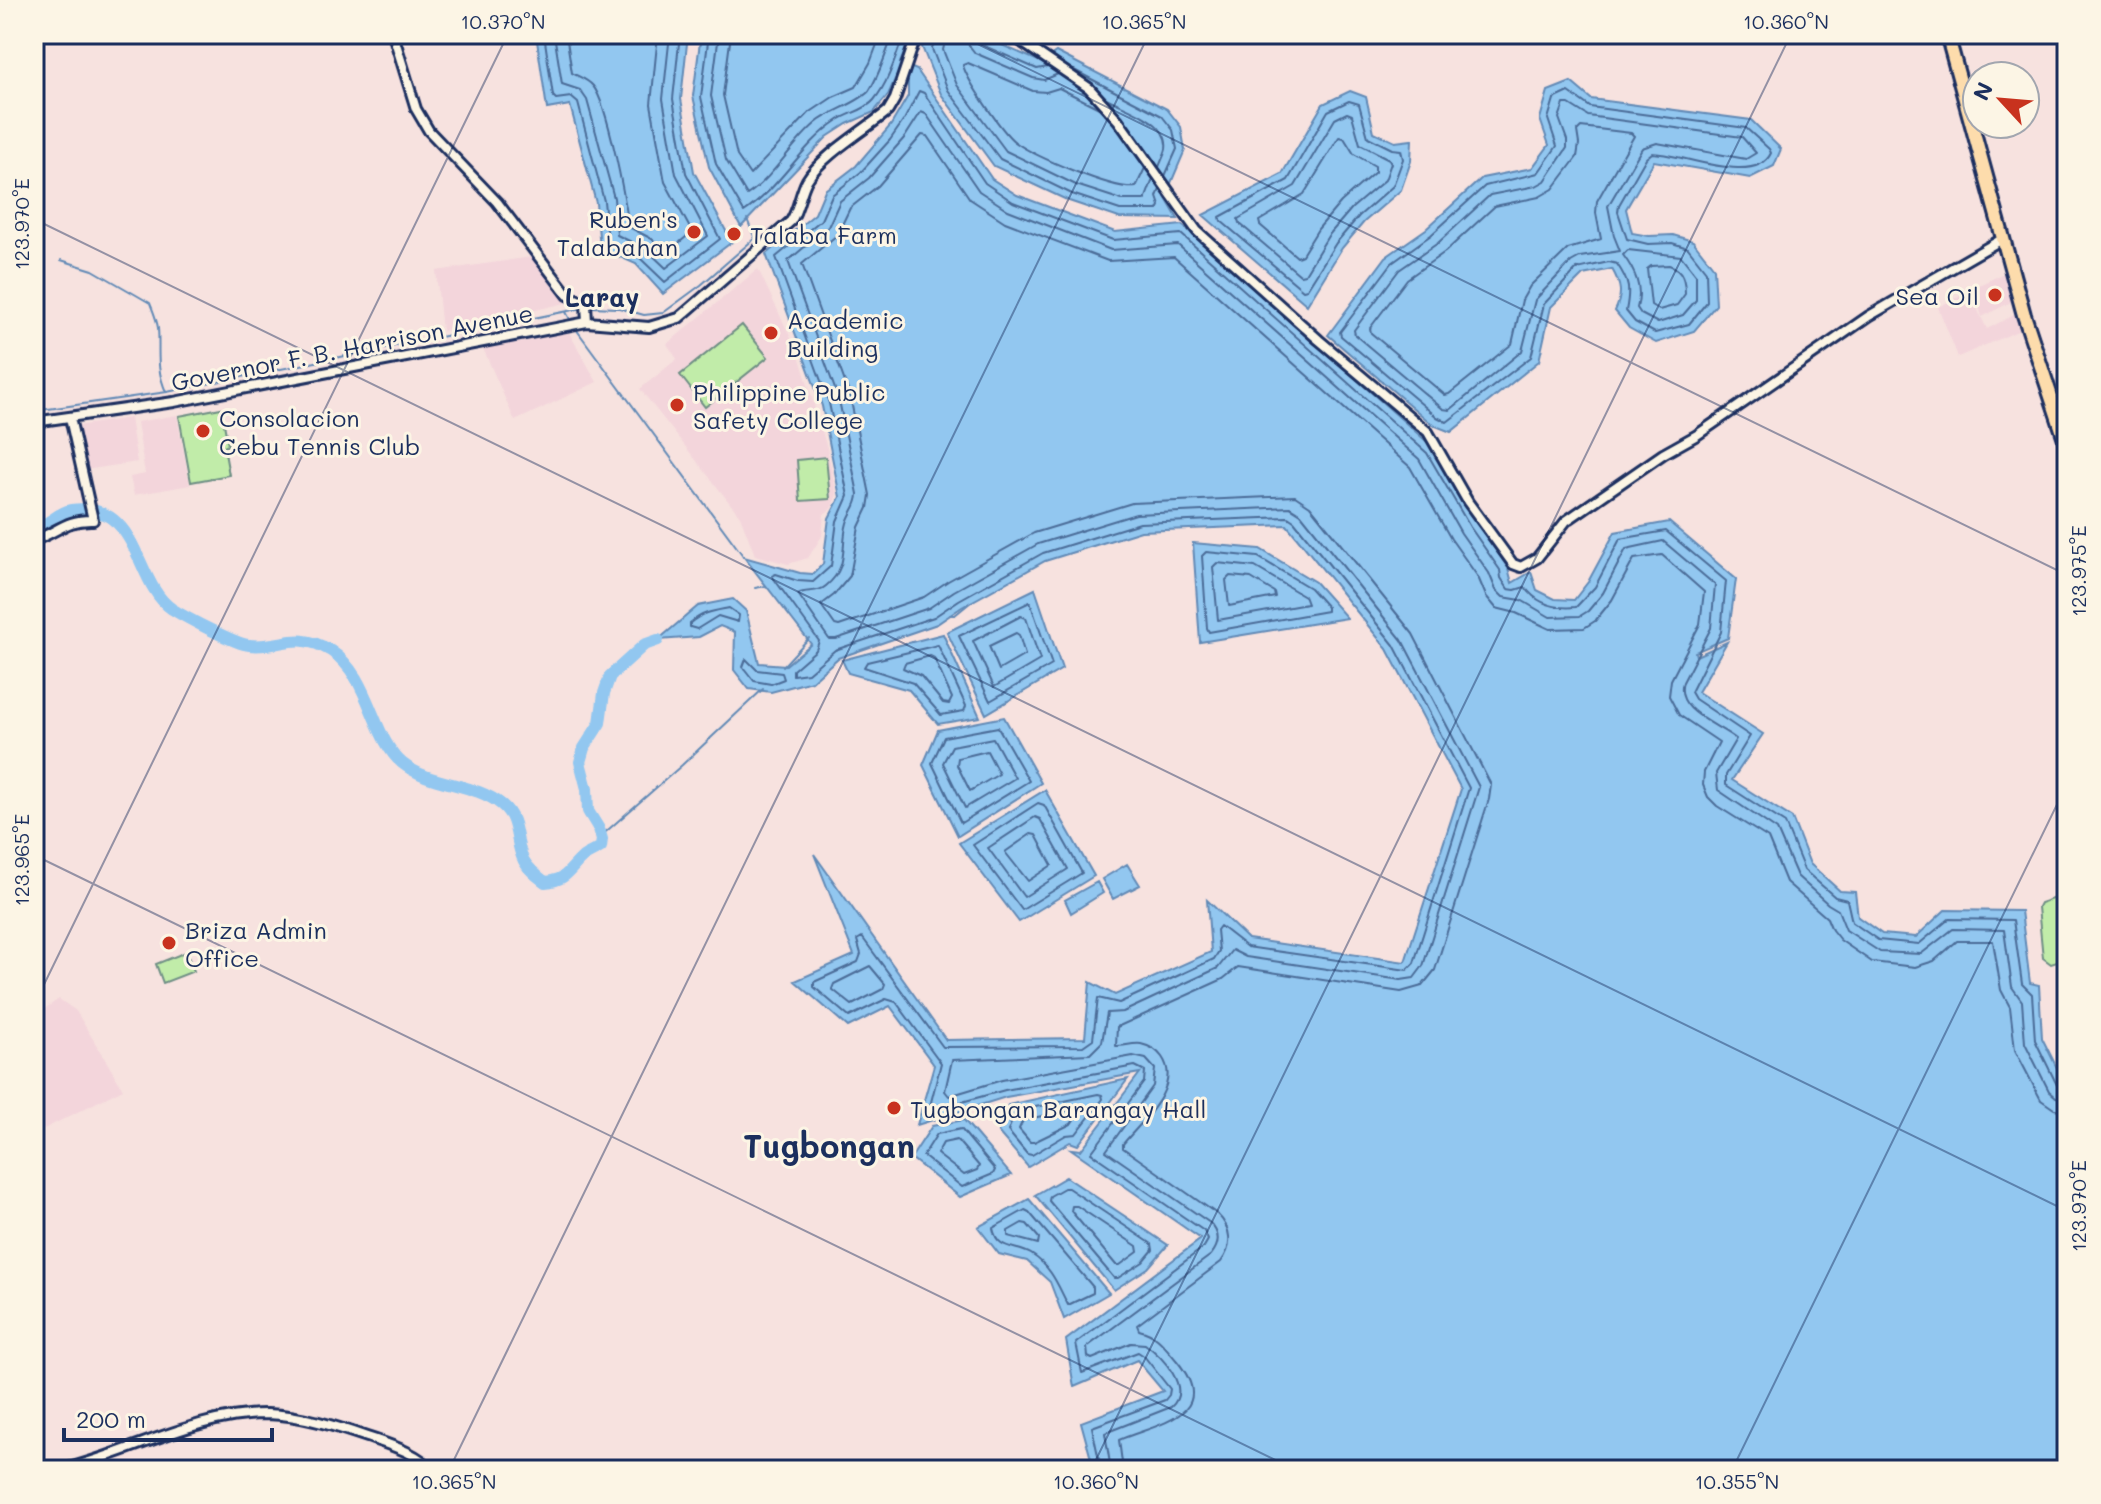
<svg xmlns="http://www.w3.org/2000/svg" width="2101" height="1504" font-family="Mali,sans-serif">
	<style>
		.built { fill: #f3d5db }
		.green { fill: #c1eca9; stroke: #6e8e84; stroke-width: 2 }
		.water { fill: #92c7f0; stroke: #628ab6; stroke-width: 2 }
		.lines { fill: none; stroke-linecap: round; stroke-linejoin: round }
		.shore { stroke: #4b6c98; stroke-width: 2 }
		.stream { stroke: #628ab6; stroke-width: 2 }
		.river { stroke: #92c7f0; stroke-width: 12 }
		.minor-casing { stroke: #1b2f5e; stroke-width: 14 }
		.highway-casing { stroke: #1b2f5e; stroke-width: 18 }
		.minor { stroke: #fcf5e5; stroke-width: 8 }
		.highway { stroke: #fddcac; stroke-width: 12 }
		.ticks { fill: none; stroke: #1b2f5e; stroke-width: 2; stroke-opacity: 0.45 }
		.poi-dot { fill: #c8321e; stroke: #fcf5e5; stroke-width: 3 }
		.labels { text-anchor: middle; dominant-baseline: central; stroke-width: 6; stroke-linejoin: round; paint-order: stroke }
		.poi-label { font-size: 24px; fill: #1b2f5e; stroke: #fcf5e5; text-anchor: start }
		.street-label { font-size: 24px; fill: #1b2f5e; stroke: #fcf5e5 }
		.neighbourhood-label { font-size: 26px; font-weight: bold; fill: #1b2f5e; stroke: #fcf5e5 }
		.district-label { font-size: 32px; font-weight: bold; fill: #1b2f5e; stroke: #fcf5e5 }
		.neatline { fill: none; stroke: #1b2f5e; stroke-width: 3 }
		.ticks-label { font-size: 20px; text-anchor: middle; fill: #1b2f5e }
	</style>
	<rect width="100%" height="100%" fill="#f7e2df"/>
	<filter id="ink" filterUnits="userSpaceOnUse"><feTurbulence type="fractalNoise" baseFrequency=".0125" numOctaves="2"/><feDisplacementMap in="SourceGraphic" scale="16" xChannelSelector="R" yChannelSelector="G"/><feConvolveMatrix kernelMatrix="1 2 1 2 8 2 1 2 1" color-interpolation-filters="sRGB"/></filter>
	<g filter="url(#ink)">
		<path class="built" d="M 532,257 L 566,303 L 442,331 L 436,271 Z
			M 758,269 L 799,355 L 827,448 L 837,495 L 831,509 L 824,514 L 822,536 L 808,558 L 788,564 L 755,555 L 740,516 L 640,389 L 677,359 L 667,344 Z
			M 2004,273 L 2013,301 L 1982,317 L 1973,288 Z
			M 1969,292 L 1987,329 L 2016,314 L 2020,330 L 1958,357 L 1938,307 Z
			M 568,331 L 597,382 L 515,421 L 482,346 Z
			M 177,415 L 190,485 L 134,495 L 130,477 L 145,474 L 137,422 Z
			M 130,418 L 137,462 L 85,470 L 77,426 Z
			M 59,999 L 76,1011 L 123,1089 L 34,1134 L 34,1016 Z"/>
		<path class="green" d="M 742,325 L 768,357 L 705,407 L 680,375 Z
			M 221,408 L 228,445 L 224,447 L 229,475 L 191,482 L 179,416 Z
			M 826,457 L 830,499 L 800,501 L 797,460 Z
			M 2067,894 L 2067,959 L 2051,964 L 2043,958 L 2038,907 L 2040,903 Z
			M 186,952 L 194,971 L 163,983 L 156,964 Z"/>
		<path class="water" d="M 536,34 L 688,34 L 681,99 L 694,172 L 732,242 L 663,294 L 636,264 L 600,248 L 596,203 L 570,105 L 547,109 Z
			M 701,34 L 912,34 L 900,63 L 917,70 L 992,179 L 1017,195 L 1115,232 L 1182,225 L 1434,448 L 1477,523 L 1508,568 L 1512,583 L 1531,572 L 1537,590 L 1555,599 L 1574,600 L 1588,582 L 1615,532 L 1669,522 L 1736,579 L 1728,638 L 1695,652 L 1696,656 L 1727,642 L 1698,692 L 1763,734 L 1732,780 L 1792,818 L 1810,864 L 1840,891 L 1855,892 L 1858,917 L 1882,934 L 1916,937 L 1945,910 L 2021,911 L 2030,983 L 2039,985 L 2042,1038 L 2067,1088 L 2067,1470 L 1094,1470 L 1081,1422 L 1163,1391 L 1137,1360 L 1074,1387 L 1066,1340 L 1201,1239 L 1071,1149 L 1081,1150 L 1140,1073 L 1006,1097 L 917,1125 L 934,1065 L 890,1006 L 848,1027 L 795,981 L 854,955 L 814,854 L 946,1040 L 1085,1038 L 1090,982 L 1115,995 L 1211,952 L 1207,900 L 1248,939 L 1405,962 L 1461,789 L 1387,649 L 1287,525 L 1141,531 L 1045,561 L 962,607 L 937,624 L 838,658 L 812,681 L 771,692 L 749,689 L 734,670 L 735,632 L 720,626 L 699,637 L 658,640 L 698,606 L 733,599 L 746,611 L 759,663 L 786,665 L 811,644 L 744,557 L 800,573 L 813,574 L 823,564 L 829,518 L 840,497 L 822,406 L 766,254 L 815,214 L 825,190 L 856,166 L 891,125 L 908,96 L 908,80 L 896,77 L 888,95 L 874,112 L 847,124 L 827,137 L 741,227 L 709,167 L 693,96 Z
			M 931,34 L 976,34 L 1041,62 L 1056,52 L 1167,109 L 1181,127 L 1185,150 L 1165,197 L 1178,219 L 1119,218 L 1069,201 L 994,166 L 941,94 L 922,47 Z
			M 1571,82 L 1591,99 L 1751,120 L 1781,149 L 1774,166 L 1750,178 L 1654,161 L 1626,209 L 1632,233 L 1649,236 L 1673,235 L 1693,241 L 1714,268 L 1716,305 L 1694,331 L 1656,343 L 1629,328 L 1615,311 C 1623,294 1621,285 1612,269 L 1583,275 L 1551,307 L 1539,361 L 1451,432 L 1433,425 L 1328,335 L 1386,257 L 1426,229 L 1482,178 L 1532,168 L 1549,145 L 1540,119 L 1548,91 Z
			M 1350,91 L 1366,97 L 1374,132 L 1395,142 L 1412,140 L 1411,161 L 1401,190 L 1364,222 L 1342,248 L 1307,305 L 1203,215 L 1282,174 L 1323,104 Z
			M 1193,543 L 1260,549 L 1315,582 L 1347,618 L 1200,642 Z
			M 1035,589 L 1062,669 L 986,714 L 947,632 Z
			M 943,634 L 980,717 L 938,724 L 909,690 L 848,673 L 842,660 Z
			M 1004,717 L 1041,783 L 958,836 L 923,765 L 938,730 Z
			M 1045,790 L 1094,876 L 1019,922 L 959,843 Z
			M 1127,864 L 1140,885 L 1113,899 L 1102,879 Z
			M 1097,882 L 1103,893 L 1071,913 L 1065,900 Z
			M 1128,1079 L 1078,1145 L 1070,1142 L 1028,1167 L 998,1132 L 1008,1105 Z
			M 964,1120 L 1011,1175 L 960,1197 L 911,1158 L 932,1126 Z
			M 1066,1177 L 1168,1245 L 1148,1268 L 1114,1290 L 1035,1195 Z
			M 1029,1199 L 1109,1293 L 1064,1319 L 1050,1282 L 1027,1261 L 999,1254 L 978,1227 Z"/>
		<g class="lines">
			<path class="shore" d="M 544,34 L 553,96 L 556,99 L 571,97 L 578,103 L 604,201 L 608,241 L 640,258 L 665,282 L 720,239 L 686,173 L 673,99 L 680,34
				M 554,34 L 562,84 L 580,90 L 587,100 L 614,198 L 617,235 L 646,249 L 666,268 L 708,236 L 676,174 L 663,99 L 670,34
				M 566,34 L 572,73 C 579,77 587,79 593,86 C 608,104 625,200 629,227 L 652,239 L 668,252 L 692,232 L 665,182 L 651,104 L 658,34
				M 709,34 L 701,97 L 716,164 L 744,212 C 780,188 801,145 837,121 C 848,113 865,111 874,100 C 889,82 896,56 904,34
				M 719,34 L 711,96 L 726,160 L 747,195 C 774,177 791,144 816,123 C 830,111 859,103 869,91 C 879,76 887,51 893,34
				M 731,34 L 723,95 L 737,156 L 750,175 L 809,113 L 833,97 L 856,87 L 870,63 L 881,34
				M 937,34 L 932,49 L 948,90 L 1000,159 L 1072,194 L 1120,210 L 1158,210 L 1160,206 L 1157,197 L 1160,189
				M 947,34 L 943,50 L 957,85 L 1006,151 L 1076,185 L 1122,200 L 1145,200 L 1153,179
				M 966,34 L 968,44 L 975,53 L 1033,78 L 1044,80 L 1058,74
				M 976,34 L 977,41 L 982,45 L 1037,69 L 1048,67
				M 1074,70 L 1162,116 L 1173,130 L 1177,149 L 1165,176
				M 1569,92 L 1590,107 L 1746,128 L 1769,149 L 1771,153 C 1756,187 1680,153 1652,153 L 1646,158 L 1619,205 L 1618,212 L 1627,239 L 1648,244 L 1672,243 L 1688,248 L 1706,271 L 1707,302 L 1689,324 L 1655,333 L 1635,322 L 1626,311 C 1630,290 1630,283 1617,264 L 1609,262 L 1577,269 L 1544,304 L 1531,357 L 1447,422 L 1437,417 L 1341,336 L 1340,332 L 1392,263 L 1431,235 L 1485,186 L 1538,173 L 1557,146 L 1548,119 L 1554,99 Z
				M 1106,98 C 1125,108 1170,121 1166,149 C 1165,154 1161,161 1159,167
				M 1349,101 L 1359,104 L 1368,137 L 1392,149 L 1401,150 L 1403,159 L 1393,186 L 1359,216 L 1336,243 L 1307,289 L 1303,290 L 1221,221 L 1220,217 L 1288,180 L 1328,111 Z
				M 1564,104 L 1569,104 L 1588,116 L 1742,137 L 1756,153 L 1746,159 L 1657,143 L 1642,148 L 1608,206 L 1614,236 L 1620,251 L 1580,257 L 1571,262 L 1535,300 L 1522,351 L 1450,410 L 1443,409 L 1355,335 L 1354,330 L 1399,270 L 1438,243 L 1490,195 L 1536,186 L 1545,181 L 1567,148 L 1567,140 L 1559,118 Z
				M 1099,108 L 1059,88 L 1046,92 L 1033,91 L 968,63 L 963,65 C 966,79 1003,133 1015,142 C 1034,156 1115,191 1136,187 L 1145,168
				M 1347,113 L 1352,115 L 1360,144 L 1389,159 L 1391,163 L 1385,180 L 1352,208 L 1328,236 L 1305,274 L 1300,275 L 1239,223 L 1238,219 L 1295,186 L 1335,119 Z
				M 1581,127 L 1631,133 L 1634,136 L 1597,201 L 1596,213 L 1601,239 L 1568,249 L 1530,286 L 1522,300 L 1512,344 L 1449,394 L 1445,395 L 1371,333 L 1370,328 L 1407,279 L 1445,252 L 1495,206 L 1539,197 L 1553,189 L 1577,157 L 1579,144 L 1577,131 Z
				M 1339,137 L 1344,138 L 1354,154 L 1375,166 L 1375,172 L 1341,202 L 1318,229 L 1302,255 L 1297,257 L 1260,225 L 1259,221 L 1304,194 Z
				M 1628,250 L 1681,256 L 1696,275 L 1696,300 L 1683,315 L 1658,323 L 1641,314 L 1637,308 C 1643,288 1635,271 1623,255 Z
				M 1669,265 C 1683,269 1685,281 1685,294 L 1677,305 L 1659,310 L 1651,305 L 1647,269 L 1651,266 Z
				M 1206,552 L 1258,557 L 1310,588 L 1327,607 L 1327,611 L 1209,632 L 1207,628 L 1202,556 Z
				M 1217,563 L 1255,567 L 1304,596 L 1307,604 L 1218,620 L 1213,567 Z
				M 1230,576 L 1251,578 L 1274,592 L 1275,597 L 1229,606 L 1226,580 Z
				M 1030,602 L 1052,665 L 990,701 L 959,636 Z
				M 729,608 L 739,615 L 738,622 L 718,616 L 697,629 L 690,627 L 690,623 C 703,612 714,611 729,608 Z
				M 1021,616 L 1026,618 L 1040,660 L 994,687 L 973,641 Z
				M 1016,633 L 1019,635 L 1025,655 L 999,670 L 989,646 Z
				M 938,645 L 966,706 L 964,711 L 941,715 L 913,683 L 864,667 L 867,662 Z
				M 930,656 L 934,658 L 952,698 L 949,704 L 943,703 L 921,676 L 903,668 L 905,663 Z
				M 746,659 L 757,670 L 782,673 L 784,679 L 771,684 L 754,681 L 743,667 Z
				M 998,727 L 1029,781 L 961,823 L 932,763 L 944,737 Z
				M 993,738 L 1015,778 L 965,808 L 943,763 L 952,746 Z
				M 987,751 L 999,774 L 970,791 L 957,765 L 958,758 Z
				M 1038,803 L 1044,805 L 1082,873 L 1022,910 L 973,845 Z
				M 1035,817 L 1040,819 L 1068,869 L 1024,897 L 988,848 Z
				M 1031,834 L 1036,835 L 1052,865 L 1028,881 L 1005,852 Z
				M 870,966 L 885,984 L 883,989 L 852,1005 L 832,989 L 834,984 Z
				M 1098,1094 L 1102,1095 L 1103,1099 L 1076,1134 L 1066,1135 L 1032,1155 L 1027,1154 L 1008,1131 L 1016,1111 Z
				M 1076,1109 L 1078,1114 L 1071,1124 L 1034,1142 L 1030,1142 L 1019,1129 L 1023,1120 Z
				M 961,1129 L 995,1170 L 993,1174 L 962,1187 L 923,1156 L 937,1134 Z
				M 957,1140 L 979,1166 L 977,1170 L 964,1175 L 937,1154 L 943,1143 Z
				M 1064,1188 L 1068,1188 L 1152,1244 L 1153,1250 L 1143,1262 L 1118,1278 L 1114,1278 L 1049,1201 L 1050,1196 Z
				M 1072,1206 L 1077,1206 L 1137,1246 L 1138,1252 L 1120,1265 L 1116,1265 L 1071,1211 Z
				M 1025,1210 L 1029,1212 L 1093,1287 L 1093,1293 L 1068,1305 C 1058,1286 1052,1267 1031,1254 C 1016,1245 997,1251 993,1228 Z
				M 1022,1223 L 1027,1224 L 1039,1238 L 1038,1244 L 1008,1236 L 1008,1231 Z
				M 1101,1470 L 1092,1427 L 1165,1400 L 1169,1395 L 1170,1389 L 1144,1356 L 1138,1352 L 1082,1373 L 1076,1343 L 1204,1247 L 1208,1240 L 1204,1231 L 1091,1153 L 1144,1082 L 1145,1071 L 1135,1066 L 1005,1090 L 933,1110 L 930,1106 L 941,1063 L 896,1002 L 886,999 L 849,1017 L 814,987 L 814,982 L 858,962 L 861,954 L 857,940 L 862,937 L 943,1047 L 1083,1046 L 1093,1039 L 1098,998 L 1119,1003 L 1214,959 L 1219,951 L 1217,930 L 1220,926 L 1247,947 L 1407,970 L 1414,963 L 1469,788 L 1394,645 L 1294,521 L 1288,517 L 1140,523 L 1043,553 L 959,600 L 934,617 L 835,650 L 808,673 L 793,675 L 793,670 L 816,650 L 819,641 L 772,576 L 776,574 L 798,581 L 813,582 L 831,566 L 837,521 L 848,496 L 829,403 L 776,257 L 821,220 L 832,195 L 861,172 L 890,140 L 904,120 L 919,91 L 924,93 L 985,183 L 1013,202 L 1113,240 L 1181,234 L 1427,453 L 1470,527 L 1500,570 L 1501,578 L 1508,589 L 1515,590 L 1525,587 C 1537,604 1555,609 1576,607 L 1595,587 L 1620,539 L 1666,531 L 1726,581 L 1721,632 L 1691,692 L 1695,699 L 1750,736 L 1726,775 L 1726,785 L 1785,823 L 1804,870 L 1835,897 L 1847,900 L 1852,922 L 1878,940 L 1919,944 L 1949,919 L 2013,920 L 2022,984 L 2032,994 L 2035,1040 L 2057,1085 L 2067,1089
				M 1111,1470 L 1105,1433 L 1171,1407 C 1192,1388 1163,1357 1145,1344 L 1131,1343 L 1092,1359 L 1088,1357 L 1087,1347 L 1211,1255 C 1220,1244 1220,1233 1210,1223 L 1106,1151 L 1153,1086 L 1155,1069 L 1146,1059 L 1133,1056 L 1002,1080 L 949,1096 L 945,1091 L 952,1060 L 1090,1054 L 1102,1042 L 1107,1013 L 1123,1012 L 1218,968 L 1232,950 L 1246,957 L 1401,980 L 1414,978 L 1423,966 L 1479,787 L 1402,640 L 1301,514 L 1290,507 L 1136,514 L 1038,544 L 954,591 L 929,608 L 836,639 L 829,639 L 798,594 C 806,589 817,594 826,586 C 850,566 840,547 847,523 C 850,512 858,506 858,494 L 839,400 L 788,261 L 828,227 L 840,201 L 869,178 L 905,137 L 921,112 L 926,114 L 979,191 L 1008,210 L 1111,250 L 1178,245 L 1419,459 L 1461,533 L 1489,573 L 1496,590 L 1503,597 L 1521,600 L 1550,617 L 1580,616 L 1588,611 L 1603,593 L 1626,549 L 1663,541 L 1715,585 L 1711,628 L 1683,682 C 1674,711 1718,724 1736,739 L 1716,773 L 1718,790 L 1777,830 L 1797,876 L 1828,904 L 1838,910 L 1846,930 L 1880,952 L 1921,954 L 1953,929 L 2004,930 L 2012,987 L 2022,1001 L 2025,1043 L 2049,1091 L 2056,1097 L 2067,1099
				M 1123,1470 L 1119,1440 C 1156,1424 1222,1416 1177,1361 C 1165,1347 1157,1334 1139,1330 L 1137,1325 L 1221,1262 C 1233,1246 1232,1228 1217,1214 L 1123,1148 L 1123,1144 C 1140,1123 1183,1087 1162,1057 C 1157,1050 1150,1046 1141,1044 C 1133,1043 1124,1046 1116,1046 L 1117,1027 L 1223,979 L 1238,967 L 1401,992 L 1422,986 L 1435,970 L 1489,799 L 1491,785 L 1413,634 L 1310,506 L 1295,496 L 1132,503 L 1034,533 L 948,581 L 924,597 L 839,626 L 835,625 L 821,605 L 834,595 L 850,576 L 859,527 L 868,508 L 870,495 L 850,396 L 802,264 L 837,235 L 850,208 L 878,186 L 922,135 L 927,136 L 970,199 L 1005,222 L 1108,261 L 1174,257 L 1410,467 L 1451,539 L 1478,577 L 1486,596 L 1496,608 L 1516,613 L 1550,629 L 1584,628 L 1595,621 L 1612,600 L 1634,559 L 1662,555 L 1704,592 L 1700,624 L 1671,680 L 1669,696 L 1679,715 L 1719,742 L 1704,772 L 1703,785 L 1708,797 L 1717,806 L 1768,838 L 1786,882 L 1827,918 L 1832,930 L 1840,940 L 1872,962 L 1915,967 L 1934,961 L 1957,941 L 1993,941 L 2001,990 L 2010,1007 L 2015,1050 L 2041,1100 L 2054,1109 L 2067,1111"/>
			<path class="stream" d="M 747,219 L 757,244
				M 34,245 L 44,252
				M 61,260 L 93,270 L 150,303 C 153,311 157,320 158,328 C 160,353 155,366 166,392
				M 589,307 L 619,308 L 644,315 L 663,313 L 701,285 L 755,238
				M 566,312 L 571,321
				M 576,329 L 744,557
				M 34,411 L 167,392 L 583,308
				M 755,588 L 766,586
				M 950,615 L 955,615 L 971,602
				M 783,666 L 809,638
				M 601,836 L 682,765 L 763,689"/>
			<path class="river" d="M 34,528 C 50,525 58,512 71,510 C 141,500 133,583 172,609 C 185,617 235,644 249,645 C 281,649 296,629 331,651 C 370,676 372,738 402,763 C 430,786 474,782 502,805 C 520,820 514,842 524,861 C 529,870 537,876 545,882 C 568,880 568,870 583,857 C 588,853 595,851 601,847 L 602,839 L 599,829 L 588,811 L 587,789 L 580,762 L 584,748 L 600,723 L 604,693 L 610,676 L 644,645 L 658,640"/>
			<defs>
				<path id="minor" d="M 393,34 L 416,109 L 429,131 L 497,202 L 568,295 L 586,304 L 587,322
					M 1010,34 L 1089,88 L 1118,120 L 1197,231 L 1319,340 L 1428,432 L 1468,502 L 1513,564 L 1521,567 L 1537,558 L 1566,521 L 1663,454 L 1697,435 L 1869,316 L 2004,238
					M 34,422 L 174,402 L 587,322 L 649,327 L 679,318 L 791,221 C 799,208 800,193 807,180 C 820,157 866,129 888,111 L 895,99 L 917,34
					M 34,540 C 57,533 65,519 93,520 L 70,418
					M 61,1470 C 129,1454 195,1414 267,1414 C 301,1415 335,1426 367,1437 C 387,1444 419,1453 431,1470"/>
				<path id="highway" d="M 1947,34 L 2024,315 L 2067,445"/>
			</defs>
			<use href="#minor" class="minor-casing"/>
			<use href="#highway" class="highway-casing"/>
			<use href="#minor" class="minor"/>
			<use href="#highway" class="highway"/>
		</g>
	</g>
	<path class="ticks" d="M 957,34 L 2067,575M 34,219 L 2067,1211M 34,855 L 1296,1470M 34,1005 L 508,34M 449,1470 L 1149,34M 1091,1470 L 1791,34M 1732,1470 L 2067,784"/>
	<g class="poi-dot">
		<circle cx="694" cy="232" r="8"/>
		<circle cx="734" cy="234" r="8"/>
		<circle cx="1995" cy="295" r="8"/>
		<circle cx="771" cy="333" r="8"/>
		<circle cx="677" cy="405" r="8"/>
		<circle cx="203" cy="431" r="8"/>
		<circle cx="169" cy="943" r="8"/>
		<circle cx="894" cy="1108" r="8"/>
	</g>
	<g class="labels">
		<g class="poi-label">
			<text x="678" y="218" text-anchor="end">Ruben's<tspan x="678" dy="28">Talabahan</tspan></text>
			<text x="750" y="234">Talaba Farm</text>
			<text x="1979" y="295" text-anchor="end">Sea Oil</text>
			<text x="787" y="319">Academic<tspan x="787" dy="28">Building</tspan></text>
			<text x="693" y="391">Philippine Public<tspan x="693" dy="28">Safety College</tspan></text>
			<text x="219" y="417">Consolacion<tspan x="219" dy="28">Cebu Tennis Club</tspan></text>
			<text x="185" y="929">Briza Admin<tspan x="185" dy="28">Office</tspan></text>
			<text x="910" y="1108">Tugbongan Barangay Hall</text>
		</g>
		<g class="street-label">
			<text transform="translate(352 347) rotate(-11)">Governor F. B. Harrison Avenue</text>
		</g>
		<g class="neighbourhood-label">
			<text x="602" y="297">Laray</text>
		</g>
		<g class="district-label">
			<text x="829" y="1145">Tugbongan</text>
		</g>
	</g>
	<rect width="2101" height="1504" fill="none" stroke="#fcf5e5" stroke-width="88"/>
	<g transform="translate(2001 100) rotate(296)"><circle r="38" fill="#fcf5e5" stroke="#a2a6af" stroke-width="2"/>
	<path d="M0-6L14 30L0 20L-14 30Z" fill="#c8321e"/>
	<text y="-12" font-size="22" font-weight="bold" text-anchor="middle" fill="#1b2f5e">N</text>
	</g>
	<path d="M64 1428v12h208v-12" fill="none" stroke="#1b2f5e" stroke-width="4"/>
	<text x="76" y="1428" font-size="24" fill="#1b2f5e" stroke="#fcf5e5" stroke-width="6" paint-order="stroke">200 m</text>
	<rect x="44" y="44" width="2013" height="1416" class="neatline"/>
	<g class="ticks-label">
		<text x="503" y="29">10.370°N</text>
		<text x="1144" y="29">10.365°N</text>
		<text x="1786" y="29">10.360°N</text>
		<text transform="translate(22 224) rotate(-90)" y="7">123.970°E</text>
		<text transform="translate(2079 571) rotate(-90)" y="7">123.975°E</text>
		<text transform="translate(22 860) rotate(-90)" y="7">123.965°E</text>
		<text transform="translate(2079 1206) rotate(-90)" y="7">123.970°E</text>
		<text x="454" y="1489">10.365°N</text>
		<text x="1096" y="1489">10.360°N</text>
		<text x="1737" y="1489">10.355°N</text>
	</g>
</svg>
